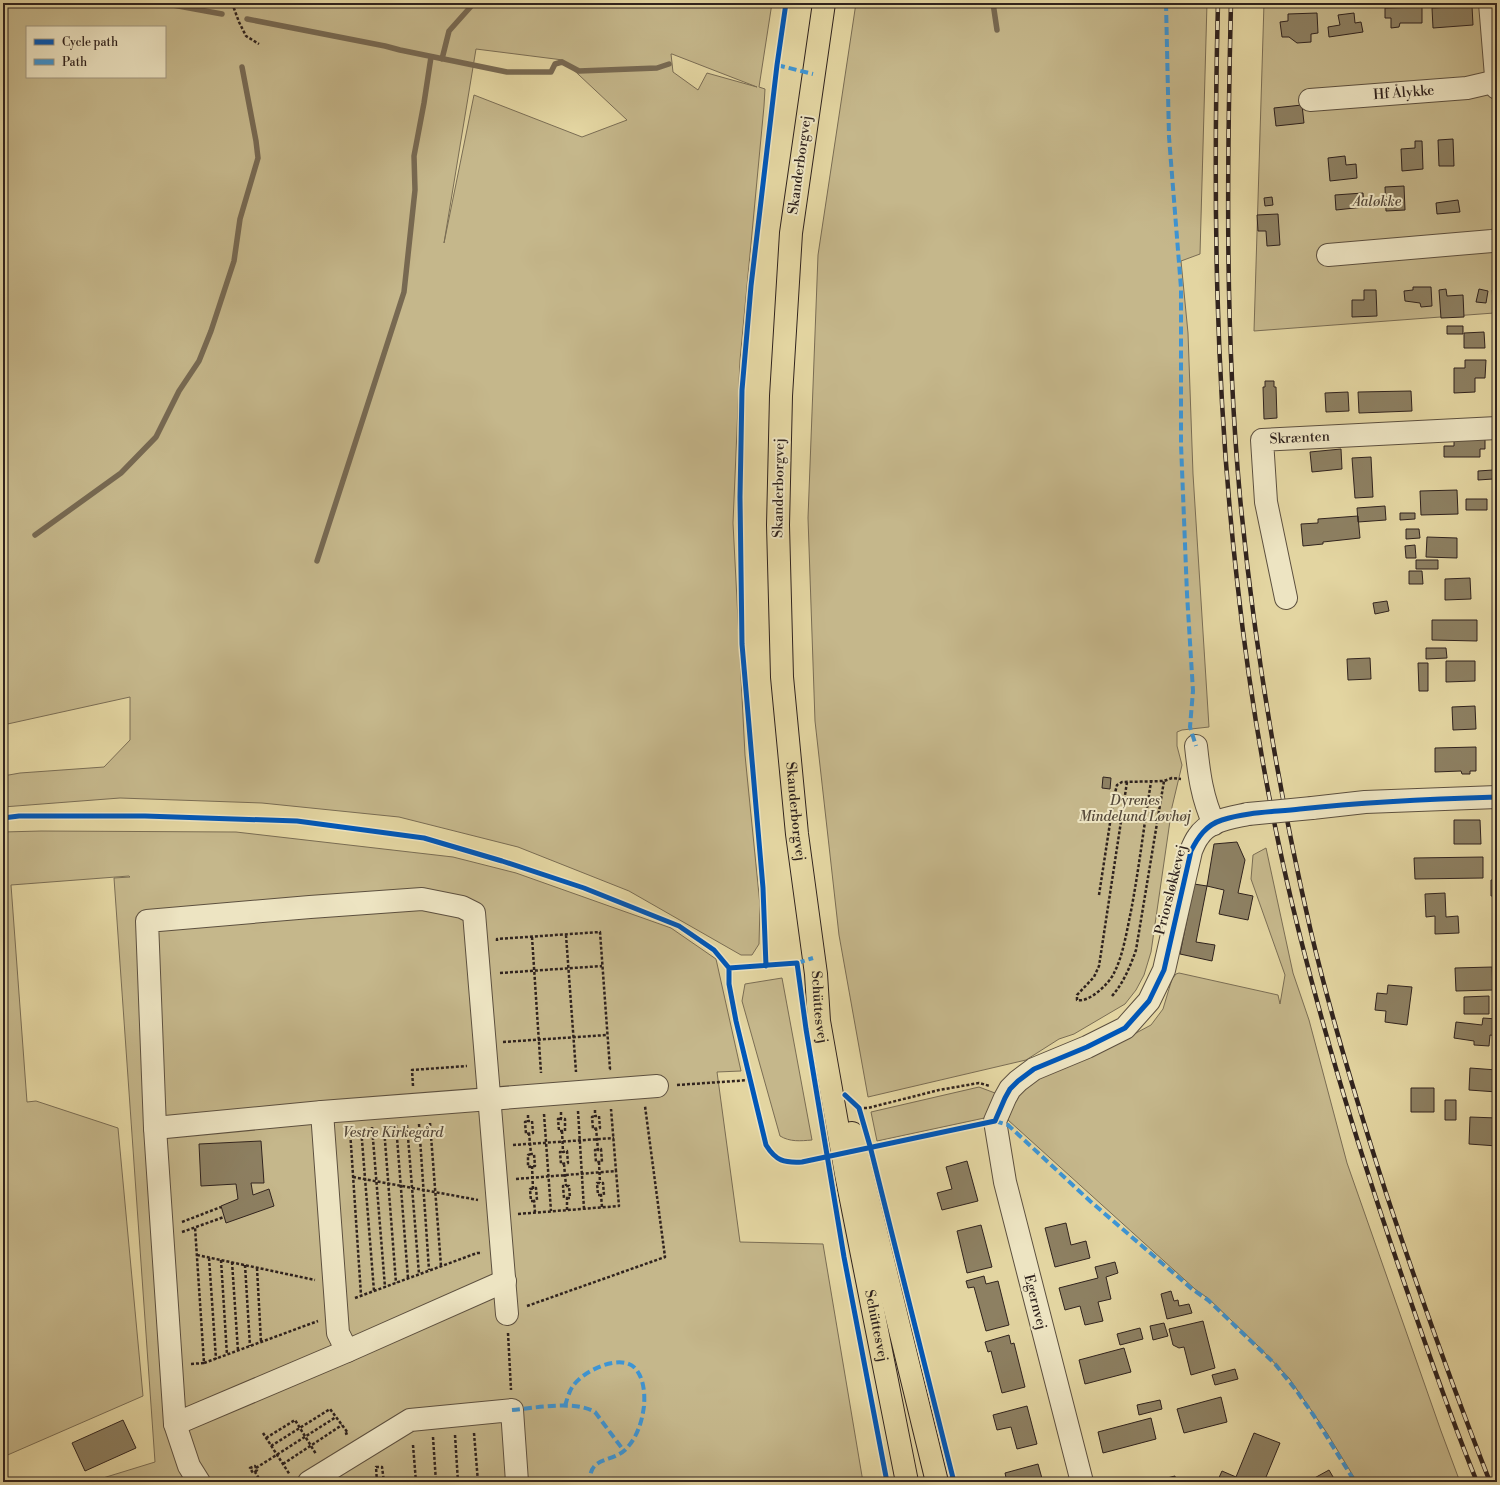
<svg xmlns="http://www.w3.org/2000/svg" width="1500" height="1485" font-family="'Libre Bodoni',serif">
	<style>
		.green { fill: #c5b78b; stroke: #7a6d54; fill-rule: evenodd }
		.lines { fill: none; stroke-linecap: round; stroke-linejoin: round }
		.stream { stroke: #776952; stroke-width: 5.5 }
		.building { fill: #8d8062; stroke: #30231e }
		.minor-casing { stroke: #5d503f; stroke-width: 24 }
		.major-casing { stroke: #30231e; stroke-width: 24 }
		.path { stroke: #30231e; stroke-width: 2.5; stroke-dasharray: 3 2; stroke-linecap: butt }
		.minor { stroke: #ede4c2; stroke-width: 22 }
		.major { stroke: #e3d5a1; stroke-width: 22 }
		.rail-casing { stroke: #30231e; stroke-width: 4.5 }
		.rail { stroke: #ede4c2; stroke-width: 3; stroke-dasharray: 9; stroke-linecap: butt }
		.minor-bridge-casing { stroke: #5d503f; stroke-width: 24; stroke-linecap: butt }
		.minor-bridge { stroke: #ede4c2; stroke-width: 22 }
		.quiet { stroke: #3d95d5; stroke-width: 4; stroke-dasharray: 8 4; stroke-linecap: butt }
		.cycleway-casing { stroke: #ede4c2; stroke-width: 8 }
		.cycleway { stroke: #0057b8; stroke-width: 5 }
		.labels { text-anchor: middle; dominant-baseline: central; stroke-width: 4; stroke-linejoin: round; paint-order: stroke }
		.street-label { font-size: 14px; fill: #30231e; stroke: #ede4c2 }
		.park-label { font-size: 14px; font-style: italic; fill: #554839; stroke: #ede4c2 }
	</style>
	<rect width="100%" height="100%" fill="#e3d5a1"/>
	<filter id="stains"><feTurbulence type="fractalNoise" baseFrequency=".005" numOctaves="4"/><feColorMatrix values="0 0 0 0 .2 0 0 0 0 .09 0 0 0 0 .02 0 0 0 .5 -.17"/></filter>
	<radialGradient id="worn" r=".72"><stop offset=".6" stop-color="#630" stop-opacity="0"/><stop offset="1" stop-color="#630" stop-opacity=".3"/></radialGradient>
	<path class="green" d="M 3,3 L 772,3 L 759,87 L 765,89 L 764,106 L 740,360 L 733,523 L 745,755 L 760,905 L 759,944 L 752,955 L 741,955 L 629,891 L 518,847 L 399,817 L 262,803 L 120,798 L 3,807 L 3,776 L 20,773 L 104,767 L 130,740 L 130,697 L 3,725 ZM 27,27 L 165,27 L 165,77 L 27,77 ZM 476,49 L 563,60 L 627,120 L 582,137 L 474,95 L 444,243 ZM 671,54 L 672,54 L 757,87 L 707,73 L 698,90 L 673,72 Z
		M 856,3 L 1207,3 L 1200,254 L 1181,261 L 1188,333 L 1193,474 L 1209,727 L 1182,730 L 1177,732 L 1177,746 L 1182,765 L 1172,807 L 1151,952 L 1144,975 L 1136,990 L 1125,1004 L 1074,1034 L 1059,1039 L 1026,1060 L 868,1097 L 839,935 L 815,721 L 808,518 L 818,255 Z
		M 1264,3 L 1497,3 L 1497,290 L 1492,290 L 1494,313 L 1254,331 Z
		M 41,831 L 236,832 L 453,857 L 516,873 L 671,928 L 716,959 L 741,1071 L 717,1072 L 740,1242 L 823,1244 L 863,1482 L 90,1482 L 155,1462 L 114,878 L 130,877 L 129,876 L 11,885 L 27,1102 L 36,1101 L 118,1128 L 143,1396 L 3,1457 L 3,832 Z
		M 1266,848 L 1293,973 L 1309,1020 L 1347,1163 L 1441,1431 L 1460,1482 L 1357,1482 L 1327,1433 L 1289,1378 L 1258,1346 L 1209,1299 L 1195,1289 L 1008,1120 L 1014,1102 L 1028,1085 L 1057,1068 L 1108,1048 L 1151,1025 L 1163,1009 L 1172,979 L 1176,974 L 1179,973 L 1278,995 L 1280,1004 L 1285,975 L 1251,879 L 1253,855 Z
		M 782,978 L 812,1140 C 800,1141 790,1142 780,1136 L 742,1001 L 745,984 Z
		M 979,1087 L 995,1093 L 989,1117 L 877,1141 L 871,1112 Z"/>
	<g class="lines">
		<path class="stream" d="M 162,3 L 222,14
			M 993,3 L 997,30
			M 247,19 L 385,46 L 400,50 L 507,72 L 551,72 L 555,64 L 562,62 L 579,71 L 657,68 L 669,64
			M 442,59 L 449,31 L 474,3
			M 35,535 L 121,473 L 156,437 L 179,391 L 199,361 L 211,331 L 234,261 L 240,219 L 258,158 L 256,141 L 242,67
			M 317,561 L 404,292 L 415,190 L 414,156 L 424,103 L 431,57"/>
	</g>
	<path class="building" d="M 1472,6 L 1473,25 L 1433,28 L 1432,8 Z
		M 1422,7 L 1422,23 L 1400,23 L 1399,27 L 1391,28 L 1391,18 L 1385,18 L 1385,8 Z
		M 1317,13 L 1318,33 L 1311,34 L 1311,42 L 1297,43 L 1289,37 L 1282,37 L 1280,22 L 1288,21 L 1288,14 Z
		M 1354,13 L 1355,23 L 1361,22 L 1363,32 L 1329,37 L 1328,27 L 1340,25 L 1338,15 Z
		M 1302,105 L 1304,123 L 1276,126 L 1274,108 Z
		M 1453,139 L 1454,166 L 1439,166 L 1438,140 Z
		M 1415,141 L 1422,141 L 1423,169 L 1402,171 L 1401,149 L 1415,148 Z
		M 1345,156 L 1346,165 L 1356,164 L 1357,178 L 1330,181 L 1328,158 Z
		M 1404,186 L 1405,210 L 1386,211 L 1385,187 Z
		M 1363,193 L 1364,207 L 1336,210 L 1335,195 Z
		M 1272,197 L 1273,205 L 1265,206 L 1264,198 Z
		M 1458,200 L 1460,212 L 1437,214 L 1436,203 Z
		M 1278,214 L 1280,245 L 1267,246 L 1266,231 L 1258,231 L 1257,215 Z
		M 1413,287 L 1431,287 L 1432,306 L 1421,307 L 1420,303 L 1405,301 L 1404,291 L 1413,290 Z
		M 1446,289 L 1447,296 L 1463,295 L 1464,317 L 1441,318 L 1439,290 Z
		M 1479,289 L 1488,291 L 1486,303 L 1476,302 Z
		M 1364,290 L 1376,290 L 1377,316 L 1352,317 L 1352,300 L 1364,300 Z
		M 1447,326 L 1463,326 L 1463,334 L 1447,334 Z
		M 1484,332 L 1485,348 L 1464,348 L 1464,333 Z
		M 1465,360 L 1486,360 L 1485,378 L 1475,378 L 1475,392 L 1454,393 L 1454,368 L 1465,368 Z
		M 1265,381 L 1274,381 L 1274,387 L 1276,387 L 1277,418 L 1264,419 L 1263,387 L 1265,387 Z
		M 1411,391 L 1412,411 L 1359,413 L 1358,392 Z
		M 1348,392 L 1349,411 L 1326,412 L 1325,393 Z
		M 1454,439 L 1485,439 L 1485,449 L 1480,449 L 1480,457 L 1444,457 L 1444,446 L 1454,446 Z
		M 1341,449 L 1342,469 L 1312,472 L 1310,452 Z
		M 1371,457 L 1373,497 L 1355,498 L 1352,458 Z
		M 1493,470 L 1493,479 L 1478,480 L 1478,471 Z
		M 1457,490 L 1458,514 L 1421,515 L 1420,491 Z
		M 1466,499 L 1487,499 L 1487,510 L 1466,510 Z
		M 1385,506 L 1386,520 L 1358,522 L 1357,508 Z
		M 1400,513 L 1415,513 L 1415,519 L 1400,520 Z
		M 1358,516 L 1360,538 L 1323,542 L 1323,544 L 1303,546 L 1301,524 L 1318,523 L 1318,519 Z
		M 1406,529 L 1419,529 L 1420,538 L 1406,539 Z
		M 1427,537 L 1457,538 L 1457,558 L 1426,557 Z
		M 1415,545 L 1416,558 L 1406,558 L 1405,546 Z
		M 1416,560 L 1438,560 L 1438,569 L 1416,569 Z
		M 1409,571 L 1422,571 L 1423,584 L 1409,584 Z
		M 1470,578 L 1471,599 L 1445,600 L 1445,579 Z
		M 1387,601 L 1389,611 L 1375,614 L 1373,603 Z
		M 1432,620 L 1477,620 L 1477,641 L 1432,640 Z
		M 1426,648 L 1446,648 L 1447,658 L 1426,659 Z
		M 1370,658 L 1371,679 L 1348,680 L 1347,659 Z
		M 1446,661 L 1475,661 L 1475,681 L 1446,682 Z
		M 1418,663 L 1428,663 L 1428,691 L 1419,691 Z
		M 1475,706 L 1476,729 L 1453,730 L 1452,707 Z
		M 1476,747 L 1476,771 L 1470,771 L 1470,774 L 1462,774 L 1461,771 L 1435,772 L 1435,748 Z
		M 1103,777 L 1111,778 L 1110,789 L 1102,788 Z
		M 1454,820 L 1480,820 L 1481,844 L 1454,844 Z
		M 1237,842 L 1245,860 L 1238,893 L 1253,896 L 1248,920 L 1219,914 L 1224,890 L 1207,886 L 1214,844 Z
		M 1483,857 L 1483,878 L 1415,879 L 1414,858 Z
		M 1491,880 L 1497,880 L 1497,896 L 1491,896 Z
		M 1194,884 L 1207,886 L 1196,942 L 1215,945 L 1212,961 L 1180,954 Z
		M 1445,893 L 1446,917 L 1458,916 L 1459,933 L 1435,934 L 1435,916 L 1426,917 L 1425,894 Z
		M 1492,967 L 1493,990 L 1456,991 L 1455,968 Z
		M 1388,985 L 1412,987 L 1407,1025 L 1385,1022 L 1386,1011 L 1375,1010 L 1377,993 L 1387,994 Z
		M 1489,996 L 1489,1014 L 1464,1014 L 1464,997 Z
		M 1483,1018 L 1497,1019 L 1497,1036 L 1490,1035 L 1489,1046 L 1474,1045 L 1474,1041 L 1454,1038 L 1456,1022 L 1482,1025 Z
		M 1470,1068 L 1497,1070 L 1497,1092 L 1469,1090 Z
		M 1411,1088 L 1434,1088 L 1434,1112 L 1411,1112 Z
		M 1445,1100 L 1456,1100 L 1456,1120 L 1445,1120 Z
		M 1470,1117 L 1497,1118 L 1497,1146 L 1469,1144 Z
		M 261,1141 L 264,1183 L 251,1183 L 253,1195 L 269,1189 L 274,1206 L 226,1223 L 221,1206 L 238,1199 L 236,1184 L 201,1186 L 199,1144 Z
		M 967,1161 L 978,1201 L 942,1210 L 937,1193 L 952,1189 L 946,1167 Z
		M 1066,1223 L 1071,1245 L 1086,1241 L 1090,1258 L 1055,1267 L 1045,1228 Z
		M 981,1225 L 992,1267 L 967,1273 L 957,1231 Z
		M 1115,1262 L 1118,1273 L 1106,1277 L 1111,1299 L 1098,1302 L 1103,1321 L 1085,1325 L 1080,1306 L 1065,1310 L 1059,1288 L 1098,1278 L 1095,1267 Z
		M 984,1276 L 986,1284 L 998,1281 L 1009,1325 L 986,1331 L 974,1287 L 968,1288 L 966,1281 Z
		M 1171,1291 L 1174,1301 L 1178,1300 L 1179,1306 L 1189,1304 L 1192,1313 L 1167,1319 L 1161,1294 Z
		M 1203,1321 L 1215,1368 L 1191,1375 L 1184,1347 L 1179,1348 L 1173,1345 L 1169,1329 Z
		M 1164,1323 L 1168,1336 L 1153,1340 L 1150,1326 Z
		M 1140,1328 L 1143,1339 L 1120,1345 L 1117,1334 Z
		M 1009,1335 L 1011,1344 L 1014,1343 L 1025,1387 L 1002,1393 L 991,1351 L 988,1352 L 985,1342 Z
		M 1124,1348 L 1131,1372 L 1085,1384 L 1079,1360 Z
		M 1235,1369 L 1238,1379 L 1215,1385 L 1212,1375 Z
		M 1221,1397 L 1227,1422 L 1184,1433 L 1177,1409 Z
		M 1160,1400 L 1162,1409 L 1139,1415 L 1137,1405 Z
		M 1027,1406 L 1037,1444 L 1017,1449 L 1011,1427 L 997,1430 L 993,1415 Z
		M 1151,1418 L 1156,1439 L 1103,1453 L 1098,1432 Z
		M 123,1420 L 136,1448 L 85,1471 L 72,1443 Z
		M 1254,1433 L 1280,1443 L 1264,1482 L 1217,1482 L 1222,1471 L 1236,1477 Z
		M 1038,1464 L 1043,1482 L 1007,1482 L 1005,1473 Z
		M 1329,1470 L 1336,1482 L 1310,1482 L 1309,1481 Z
		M 1175,1476 L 1176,1482 L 1151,1482 Z"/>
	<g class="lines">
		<defs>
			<g id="minor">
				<path d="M 1490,3 L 1497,88"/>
				<path id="s1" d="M 1310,100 L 1467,88 L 1497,81"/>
				<path d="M 1328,255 L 1492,241 L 1497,240"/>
				<path id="s2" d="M 1286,598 L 1266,502 L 1262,440 L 1497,428"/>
				<path d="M 1196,746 C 1199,774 1202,798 1214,824"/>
				<path d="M 1312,808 L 1365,802 L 1497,797"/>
				<path d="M 322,1112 L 338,1333 L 347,1351"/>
				<path d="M 155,1128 L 322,1112 L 657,1086"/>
				<path d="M 175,1424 L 347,1351 L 505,1281"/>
				<path d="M 199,1482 L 189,1466 L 175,1424 L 155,1128 L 147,921 L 310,907 L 422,899 L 462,907 L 474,913 L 507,1314"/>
				<path d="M 309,1482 L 410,1420 L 512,1410 L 517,1482"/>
				<path d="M 1082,1482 L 1005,1182 L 995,1121 L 1005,1098 L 1010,1089 L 1018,1081 L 1034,1069 L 1087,1047 L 1125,1028 L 1149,1001 L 1164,970 L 1191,851 C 1193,846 1195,841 1198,837 C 1209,820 1230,818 1248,814"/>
			</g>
			<g id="major">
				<path id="s3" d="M 824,3 L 791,233 L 781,396 L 778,525 L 782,677 L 797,834 L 816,974 L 819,1021 L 846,1174 L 907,1482"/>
				<path d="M 852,1133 L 937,1482"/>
			</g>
		</defs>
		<use href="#minor" class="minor-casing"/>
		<use href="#major" class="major-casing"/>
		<path class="path" d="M 232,3 L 239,22 L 246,36 L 259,44
			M 1127,782 L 1099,966 L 1094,977 L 1077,995 L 1077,1000 C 1089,1003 1109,984 1114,973 C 1123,956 1127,930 1131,911 C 1139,869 1144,825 1151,782
			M 1099,895 L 1114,797 L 1117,785 L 1122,782 L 1164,781 L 1172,778 L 1181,779
			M 566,935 L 576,1072
			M 532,937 L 541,1073
			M 497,941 L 497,939 L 600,932 L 610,1069 L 608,1069
			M 500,973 L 602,966
			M 1112,996 C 1124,982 1130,967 1136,950 L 1164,781
			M 503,1042 L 607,1035
			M 677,1085 L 750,1080
			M 413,1086 L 412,1070 L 467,1066
			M 859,1108 L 868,1108 L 939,1090 L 979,1083 L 990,1086
			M 595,1110 L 595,1116 L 599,1116 L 600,1128 L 593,1129 L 592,1117 L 595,1116
			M 578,1111 L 584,1209
			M 561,1112 L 561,1119 L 565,1119 L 565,1131 L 559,1131 L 558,1119 L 561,1119
			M 544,1114 L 551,1211
			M 528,1115 L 528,1121 L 532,1121 L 533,1133 L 526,1134 L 525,1122 L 528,1121
			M 430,1123 L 441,1266
			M 419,1124 L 429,1270
			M 396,1125 L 408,1278
			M 407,1125 L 419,1274
			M 372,1127 L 385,1287
			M 361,1128 L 374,1291
			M 384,1128 L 396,1283
			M 596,1128 L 598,1150 L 601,1149 L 602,1162 L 596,1162 L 595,1150 L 598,1150
			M 350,1130 L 361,1295
			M 562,1131 L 563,1152 L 567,1151 L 568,1163 L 561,1164 L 560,1152 L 563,1152
			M 529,1133 L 531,1154 L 534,1154 L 535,1166 L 528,1167 L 528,1155 L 531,1154
			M 513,1145 L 614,1138
			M 599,1162 L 600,1183
			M 564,1164 L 566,1186
			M 532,1166 L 533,1189
			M 353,1177 L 478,1200
			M 516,1179 L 616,1171 L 611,1109
			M 601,1195 L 598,1195 L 597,1183 L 603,1183 L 604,1195 L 601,1195 L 602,1207
			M 567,1198 L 570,1198 L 569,1186 L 563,1186 L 564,1198 L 567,1198 L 567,1210
			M 534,1201 L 531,1201 L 530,1189 L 536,1188 L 537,1200 L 534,1201 L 535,1212
			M 518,1214 L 619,1206 L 616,1171
			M 182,1222 L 221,1207
			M 182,1232 L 224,1217
			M 197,1255 L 315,1280
			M 209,1258 L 216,1359
			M 221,1260 L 227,1355
			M 232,1262 L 238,1351
			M 245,1265 L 250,1346
			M 257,1268 L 261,1342
			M 355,1298 L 477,1253 L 482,1253
			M 527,1306 L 665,1257 L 645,1106
			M 508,1333 L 511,1390
			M 204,1363 L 318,1321
			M 191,1364 L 204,1363 L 195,1227
			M 263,1433 L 290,1475
			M 474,1433 L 478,1482
			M 455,1435 L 458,1482
			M 433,1437 L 436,1482
			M 266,1438 L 295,1420 L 316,1454
			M 413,1445 L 416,1482
			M 271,1446 L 330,1409 L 348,1433 L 345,1434
			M 283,1464 L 342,1425
			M 256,1468 L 336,1417
			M 255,1472 L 257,1470 L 255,1466 L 250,1468 L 253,1473 L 255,1472 L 261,1482
			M 377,1482 L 376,1467 L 382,1467 L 384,1482"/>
		<use href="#minor" class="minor"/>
		<use href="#major" class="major"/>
		<defs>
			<path id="rail" d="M 1218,3 C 1213,196 1215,388 1237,580 C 1250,701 1271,822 1301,940 C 1330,1055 1365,1169 1404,1282 C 1427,1349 1450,1416 1477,1482
				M 1231,3 C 1227,168 1225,333 1240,497 C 1254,644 1278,789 1311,932 C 1332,1021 1359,1109 1387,1196 C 1419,1292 1453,1388 1490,1482"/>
		</defs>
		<use href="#rail" class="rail-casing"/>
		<use href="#rail" class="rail"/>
		<defs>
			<path id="minor-bridge" d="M 1248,814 L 1312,808"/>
		</defs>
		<use href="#minor-bridge" class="minor-bridge-casing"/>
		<use href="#minor-bridge" class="minor-bridge"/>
		<path class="quiet" d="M 1166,3 L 1169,137 L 1181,288 L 1181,444 L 1187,594 L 1193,691 L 1190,727 L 1196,746
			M 777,65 L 813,74
			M 797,963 L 813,958
			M 995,1121 L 1008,1125 L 1090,1201 L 1192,1289 L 1208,1300 L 1275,1364 L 1296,1390 L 1314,1416 L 1355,1482
			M 565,1406 C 567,1400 569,1391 573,1386 C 583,1371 620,1353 635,1368 C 644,1378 645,1394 644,1406 C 642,1422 637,1438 625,1450 C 611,1463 589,1456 590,1482
			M 512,1410 C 536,1408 574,1400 595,1412 L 624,1451"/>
		<defs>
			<path id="cycleway" d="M 3,818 L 19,816 L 145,816 L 297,821 L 424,838 L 502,861 L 584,888 L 679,926 L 714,950 L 729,968 L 729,984 L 736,1021 L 766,1145 C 776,1161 784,1163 802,1162 L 995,1121 L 1005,1098 L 1010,1089 L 1018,1081 L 1034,1069 L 1087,1047 L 1125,1028 L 1149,1001 L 1164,970 L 1191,851 C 1198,837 1206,825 1222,820 C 1246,812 1274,812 1300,809 C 1366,802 1431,799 1497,797
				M 766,966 L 763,888 L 742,644 L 740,497 L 742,390 L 751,286 L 777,65 L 786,3
				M 729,968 L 797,963 L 806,1029 L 844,1257 L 887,1482
				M 845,1095 L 859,1108 L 870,1146 L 954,1482"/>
		</defs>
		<use href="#cycleway" class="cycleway-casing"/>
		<use href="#cycleway" class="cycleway"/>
	</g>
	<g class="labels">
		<g class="street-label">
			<text stroke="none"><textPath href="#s1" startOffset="94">Hf Ålykke</textPath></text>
			<text transform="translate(800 165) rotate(-82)">Skanderborgvej</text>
			<text stroke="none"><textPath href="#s2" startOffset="198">Skrænten</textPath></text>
			<text transform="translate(779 488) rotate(-89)">Skanderborgvej</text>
			<text stroke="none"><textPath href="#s3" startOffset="812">Skanderborgvej</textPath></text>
			<text transform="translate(1171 890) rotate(-76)">Priorsløkkevej</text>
			<text stroke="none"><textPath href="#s3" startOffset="1009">Schüttesvej</textPath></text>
			<text transform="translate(1035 1302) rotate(76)">Egernvej</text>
			<text stroke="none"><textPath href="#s3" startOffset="1333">Schüttesvej</textPath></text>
		</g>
		<g class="park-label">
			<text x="1377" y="202">Aaløkke</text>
			<text x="1135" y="801">Dyrenes<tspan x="1135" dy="16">Mindelund Løvhøj</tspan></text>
			<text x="393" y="1133">Vestre Kirkegård</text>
		</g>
	</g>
	<rect width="1500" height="1485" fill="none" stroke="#e3d5a1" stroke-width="16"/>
	<rect x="4" y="4" width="1492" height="1477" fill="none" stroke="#30231e" stroke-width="2"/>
	<rect x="8" y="8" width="1484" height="1469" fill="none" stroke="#30231e"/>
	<rect x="26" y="26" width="140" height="52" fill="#ede4c2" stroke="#a19780"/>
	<rect x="34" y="39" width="20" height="6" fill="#0057b8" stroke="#a19780"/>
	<text x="62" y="46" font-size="12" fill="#30231e">Cycle path</text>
	<rect x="34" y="59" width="20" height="6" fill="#3d95d5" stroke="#a19780"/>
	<text x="62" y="66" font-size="12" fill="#30231e">Path</text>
	<rect width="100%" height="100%" filter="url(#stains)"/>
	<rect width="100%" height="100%" fill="url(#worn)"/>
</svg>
